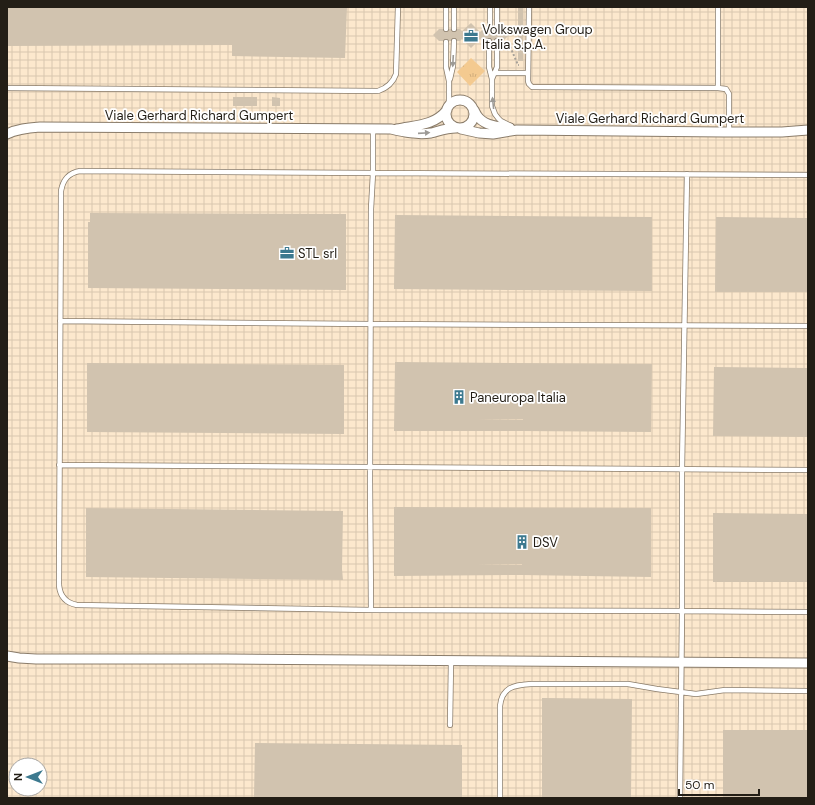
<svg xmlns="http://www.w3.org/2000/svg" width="815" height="805" font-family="'DM Sans',sans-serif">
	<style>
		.industrial { fill: url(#industrial-grid); fill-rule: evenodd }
		.grass { fill: url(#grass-tufts) }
		.building { fill: #d1c3af; fill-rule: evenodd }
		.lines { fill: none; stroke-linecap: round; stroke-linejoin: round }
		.service-casing { stroke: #8a7c6a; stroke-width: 6 }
		.minor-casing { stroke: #8a7c6a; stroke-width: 11 }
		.path { stroke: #a6a098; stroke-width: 2; stroke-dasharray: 2 2; stroke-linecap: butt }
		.service { stroke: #fff; stroke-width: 4.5 }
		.minor { stroke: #fff; stroke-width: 9 }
		.oneway { fill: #9c9a96 }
		.labels { text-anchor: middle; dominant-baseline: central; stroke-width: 3.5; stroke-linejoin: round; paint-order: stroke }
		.poi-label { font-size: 13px; fill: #231e16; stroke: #fff; text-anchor: start }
		.street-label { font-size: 13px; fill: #231e16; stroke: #fff }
	</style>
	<defs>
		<pattern id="industrial-grid" width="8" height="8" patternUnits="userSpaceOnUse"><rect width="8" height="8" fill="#fce8cd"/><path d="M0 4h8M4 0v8" fill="none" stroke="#d8c7af"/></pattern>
		<pattern id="grass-tufts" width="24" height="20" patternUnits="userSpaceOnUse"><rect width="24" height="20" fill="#f4ca90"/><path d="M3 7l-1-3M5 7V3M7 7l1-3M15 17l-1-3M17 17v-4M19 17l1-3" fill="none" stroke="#d1ad7b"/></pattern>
	</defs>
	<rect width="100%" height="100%" fill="#fdf7ef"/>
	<path class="industrial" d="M 7,7 L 808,7 L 808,798 L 7,798 ZM 16,765 L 40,765 L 40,789 L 16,789 Z"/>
	<path class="grass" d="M 471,58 L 485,71 L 470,86 L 457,72 Z"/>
	<path class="building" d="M 7,7 L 347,7 L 345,58 L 232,56 L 232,45 L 7,46 Z
		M 518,7 L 523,7 L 523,61 L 518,61 Z
		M 471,23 L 480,32 L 482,30 L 503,30 L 509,35 L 503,41 L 482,41 L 480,39 L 471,48 L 462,39 L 460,41 L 439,41 L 433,35 L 439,29 L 460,29 L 462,31 Z
		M 233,97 L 257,97 L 257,106 L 233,106 Z
		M 272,97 L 280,98 L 280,106 L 272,106 Z
		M 90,213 L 346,214 L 346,290 L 88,288 L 88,222 L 90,222 Z
		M 395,215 L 652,217 L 652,291 L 394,289 Z
		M 716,217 L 808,218 L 808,292 L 715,292 Z
		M 395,362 L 652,364 L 651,432 L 523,431 L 394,431 ZM 478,419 L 523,419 L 523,420 Z
		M 87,363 L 344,365 L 344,434 L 87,432 Z
		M 714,367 L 808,368 L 808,437 L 713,436 Z
		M 394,507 L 651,508 L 651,577 L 522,575 L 394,576 ZM 477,564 L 522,564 L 522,565 Z
		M 86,508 L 343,511 L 342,569 L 343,580 L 86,577 Z
		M 713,513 L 808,514 L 808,582 L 713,582 Z
		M 542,698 L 632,699 L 631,798 L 542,798 Z
		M 723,730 L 808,730 L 808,798 L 723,798 Z
		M 255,743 L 462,745 L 462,798 L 254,798 Z"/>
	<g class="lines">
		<defs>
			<path id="service" d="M 529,7 L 528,81 L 529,84 L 532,87 L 718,88 L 718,7
				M 446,29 L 446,7
				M 454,29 L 454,7
				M 497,29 L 497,7
				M 490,30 L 490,7
				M 489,41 L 489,67 L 492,79 L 492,106 L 495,114 L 498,118 L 501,121 L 511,126
				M 446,42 L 446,67 L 449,81 L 449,105
				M 494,73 L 528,73
				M 450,79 L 453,66 L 454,41
				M 492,79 L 497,67 L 497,41
				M 7,88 L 378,91 C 387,88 393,83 396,74 L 398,7
				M 718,88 L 726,89 L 729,94 L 729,132
				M 373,129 L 373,173 L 808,175
				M 80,171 L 373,173 L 371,209 L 370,481 L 371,610 L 77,605 C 66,603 60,597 59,585 L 61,191 C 63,180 68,173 80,171 Z
				M 60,321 L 370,324 L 808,326
				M 59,465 L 808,470
				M 371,610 L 682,611 L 682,469 L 687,174
				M 450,725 L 451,661
				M 500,798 L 500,706 C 502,687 514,685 531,684 L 628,684 L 657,689 L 696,694 L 725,690 L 808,691
				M 680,798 L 682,611 L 808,612"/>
			<path id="minor" d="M446 114a14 14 0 1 1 28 0a14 14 0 1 1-28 0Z
				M 474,110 C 475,112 477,116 479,118 C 486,126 500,127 510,128
				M 397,129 C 416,125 434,126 447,110
				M 461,129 L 479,133 L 493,134 L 517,130 L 724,132 L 782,132 L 808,130
				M 7,134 C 17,129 28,128 40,127 L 391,129 C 404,132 417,135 431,133 C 439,131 447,128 456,128
				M 7,656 L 19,658 L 36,659 L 226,659 L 808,663"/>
		</defs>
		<use href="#service" class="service-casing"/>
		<use href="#minor" class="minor-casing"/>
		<path class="path" d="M 504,44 L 509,44 L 518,65 L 519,65"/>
		<use href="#service" class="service"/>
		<use href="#minor" class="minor"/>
	</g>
	<defs><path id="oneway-solid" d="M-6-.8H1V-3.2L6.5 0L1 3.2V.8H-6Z"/></defs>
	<g class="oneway">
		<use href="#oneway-solid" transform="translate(453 61) rotate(93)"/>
		<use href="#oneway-solid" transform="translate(493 103) rotate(-96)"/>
		<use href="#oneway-solid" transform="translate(424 133) rotate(-4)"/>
	</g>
	<defs>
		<symbol id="office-bare" viewBox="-9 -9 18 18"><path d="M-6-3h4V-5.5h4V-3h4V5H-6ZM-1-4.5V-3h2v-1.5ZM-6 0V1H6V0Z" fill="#3c798f" stroke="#fff" stroke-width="2.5" paint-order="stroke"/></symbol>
		<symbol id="building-bare" viewBox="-9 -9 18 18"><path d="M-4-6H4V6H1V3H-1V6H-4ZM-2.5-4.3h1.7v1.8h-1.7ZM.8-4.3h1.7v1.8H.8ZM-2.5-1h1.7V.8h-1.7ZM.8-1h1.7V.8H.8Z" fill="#3c798f" stroke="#fff" stroke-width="2.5" paint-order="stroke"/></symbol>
	</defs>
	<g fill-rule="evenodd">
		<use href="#office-bare" x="461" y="26" width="20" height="20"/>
		<use href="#office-bare" x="277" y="243" width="20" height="20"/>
		<use href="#building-bare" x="449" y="387" width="20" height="20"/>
		<use href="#building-bare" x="512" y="532" width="20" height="20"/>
	</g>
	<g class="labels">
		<g class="poi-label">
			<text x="482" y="29">Volkswagen Group<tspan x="482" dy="15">Italia S.p.A.</tspan></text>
			<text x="298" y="253">STL srl</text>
			<text x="470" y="397">Paneuropa Italia</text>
			<text x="533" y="542">DSV</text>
		</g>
		<g class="street-label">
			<text x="199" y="115">Viale Gerhard Richard Gumpert</text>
			<text x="650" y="118">Viale Gerhard Richard Gumpert</text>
		</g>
	</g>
	<rect width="815" height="805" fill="none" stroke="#231e16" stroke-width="16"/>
	<g transform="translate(28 777) rotate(270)"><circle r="19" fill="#ffffff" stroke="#a7a5a2"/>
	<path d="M0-3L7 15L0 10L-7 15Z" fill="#3c798f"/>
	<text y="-6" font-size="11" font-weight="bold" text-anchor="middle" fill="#231e16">N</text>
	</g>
	<path d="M679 789v6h80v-6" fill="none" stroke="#231e16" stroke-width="2"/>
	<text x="685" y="789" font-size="12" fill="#231e16" stroke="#ffffff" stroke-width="3" paint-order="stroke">50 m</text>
</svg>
